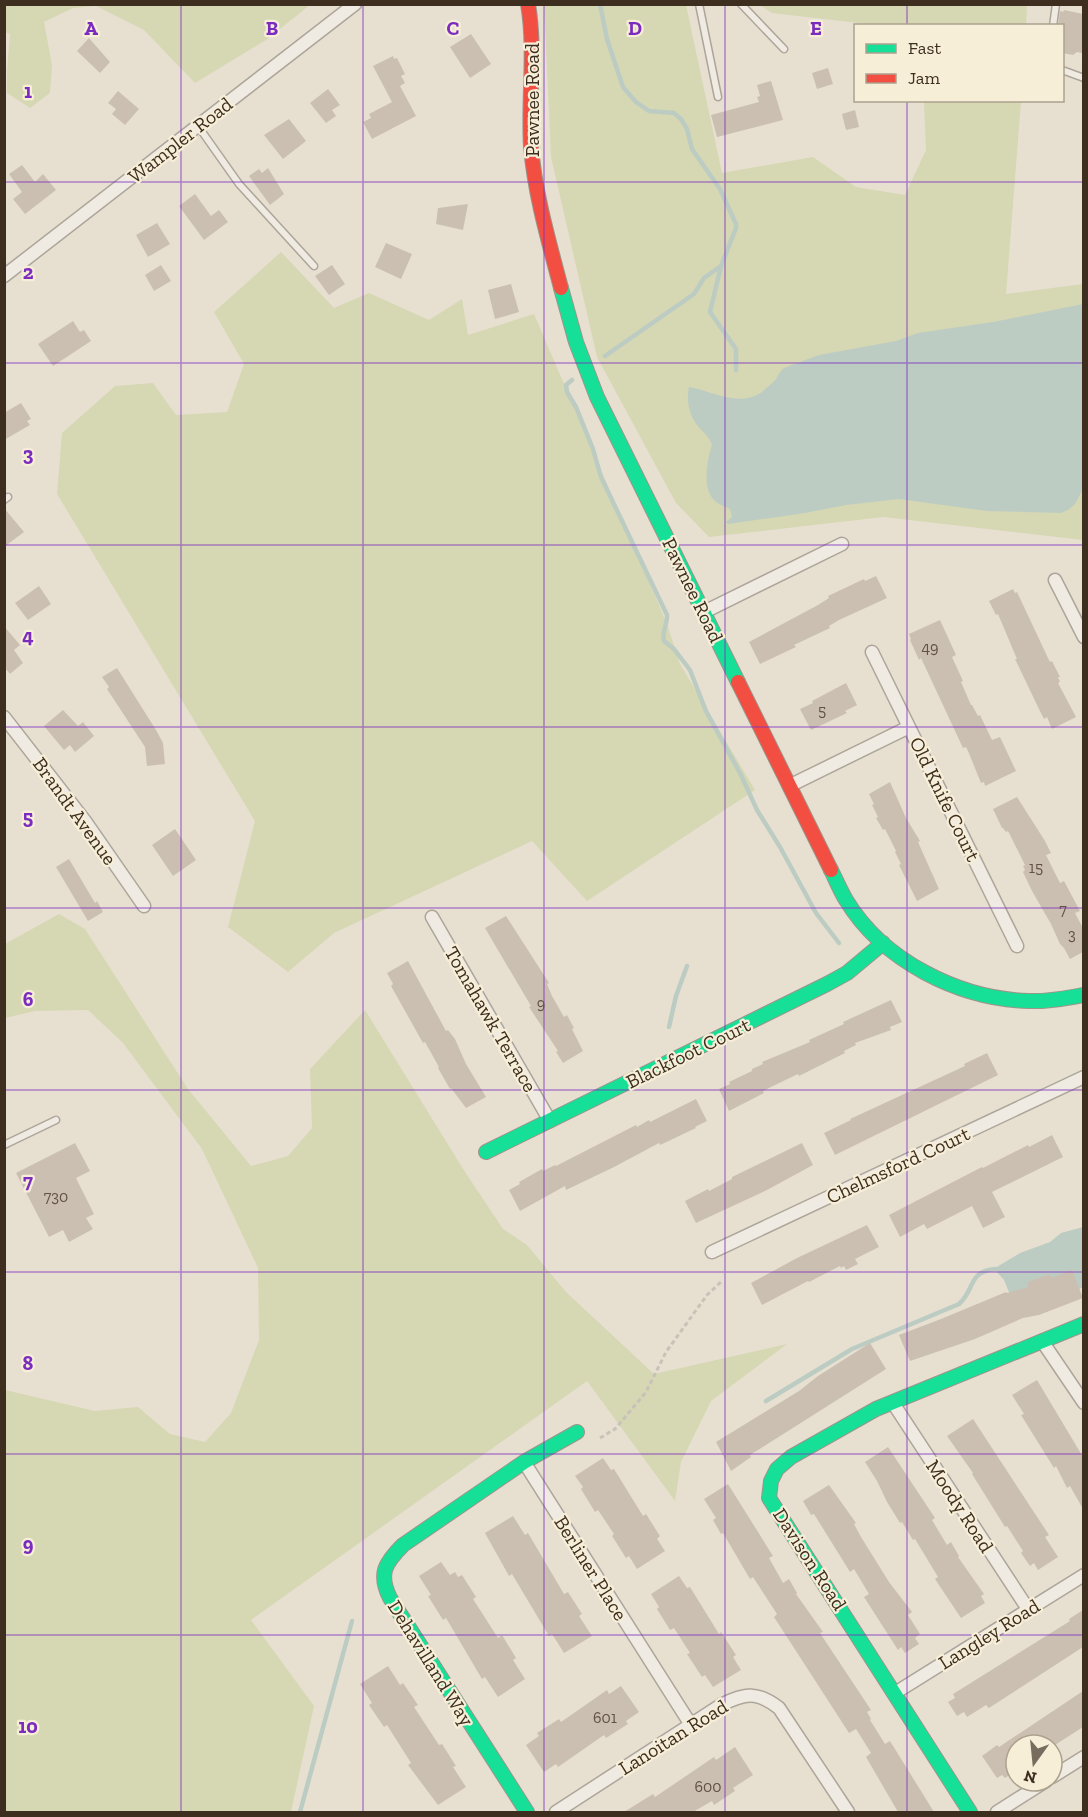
<svg xmlns="http://www.w3.org/2000/svg" width="1088" height="1817" font-family="'Zilla Slab',serif">
	<style>
		.green { fill: #d6d7b3 }
		.water { fill: #bcccc2 }
		.lines { fill: none; stroke-linecap: round; stroke-linejoin: round }
		.stream { stroke: #bcccc2; stroke-width: 4.5 }
		.building { fill: #cbbfb2 }
		.lane-casing { stroke: #ada599; stroke-width: 9 }
		.street-casing { stroke: #ada599; stroke-width: 15 }
		.fast-casing { stroke: #9c958a; stroke-width: 16 }
		.jam-casing { stroke: #9c958a; stroke-width: 16 }
		.path { stroke: #c8c2b9; stroke-width: 3; stroke-dasharray: 4.5 3; stroke-linecap: butt }
		.lane { stroke: #efebe3; stroke-width: 6 }
		.street { stroke: #efebe3; stroke-width: 12 }
		.fast { stroke: #16e098; stroke-width: 14 }
		.jam { stroke: #f24e42; stroke-width: 14 }
		.grid { fill: none; stroke: #7b2cbf; stroke-width: 1.5; stroke-opacity: 0.55 }
		.labels { text-anchor: middle; dominant-baseline: central; stroke-width: 4.5; stroke-linejoin: round; paint-order: stroke }
		.number-label { font-size: 16px; fill: #605244 }
		.street-label { font-size: 20px; fill: #3d2e20; stroke: #f7eed8 }
		.grid-label { font-size: 20px; text-anchor: middle; font-weight: bold; fill: #7b2cbf; stroke: #f7eed8; stroke-width: 4.5; stroke-linejoin: round; paint-order: stroke }
	</style>
	<rect width="100%" height="100%" fill="#e7e0d1"/>
	<path class="green" d="M 5,4 L 310,4 L 310,5 L 266,40 L 195,83 L 144,30 L 96,6 L 73,8 L 44,22 L 52,65 L 50,93 L 30,108 L 7,93 L 7,71 L 10,34 L 5,32 Z
		M 544,5 L 686,5 L 722,173 L 813,157 L 856,187 L 905,195 L 926,150 L 924,101 L 1021,101 L 1006,294 L 1083,284 L 1083,540 L 883,517 L 709,537 L 676,503 L 597,357 L 551,157 Z
		M 760,5 L 1027,5 L 1026,26 L 885,26 L 772,13 Z
		M 281,252 L 334,308 L 369,293 L 429,320 L 462,299 L 468,335 L 534,314 L 667,624 L 680,664 L 755,790 L 587,901 L 532,841 L 334,933 L 288,972 L 228,927 L 255,821 L 57,494 L 62,433 L 115,386 L 153,383 L 176,415 L 227,412 L 244,364 L 214,312 Z
		M 59,914 L 85,929 L 188,1089 L 251,1166 L 288,1156 L 312,1128 L 310,1069 L 365,1010 L 465,1172 L 503,1229 L 527,1245 L 566,1292 L 654,1374 L 787,1344 L 711,1401 L 681,1462 L 675,1501 L 587,1381 L 251,1620 L 314,1706 L 291,1812 L 5,1812 L 5,1390 L 95,1411 L 138,1407 L 170,1434 L 205,1442 L 231,1413 L 259,1340 L 258,1268 L 202,1149 L 123,1043 L 88,1010 L 35,1011 L 5,1018 L 5,944 Z"/>
	<path class="water" d="M 1083,304 L 1083,489 L 1075,504 L 1068,510 L 1061,513 L 987,511 L 899,499 L 846,505 L 805,513 L 728,524 L 726,522 L 732,517 L 730,509 C 725,506 718,505 714,500 C 702,488 707,459 712,445 C 708,434 704,434 697,425 C 689,415 686,399 689,387 C 713,391 738,408 762,392 C 766,388 773,383 776,379 C 779,374 779,372 784,368 L 819,355 L 896,341 L 918,333 L 993,322 Z
		M 1083,1227 L 1083,1287 L 1068,1295 L 1013,1302 L 1004,1280 L 996,1271 L 995,1268 L 1020,1253 L 1050,1242 L 1061,1233 Z"/>
	<g class="lines">
		<path class="stream" d="M 600,4 L 607,39 L 623,87 L 636,102 L 649,111 L 674,113 L 681,119 L 687,129 L 692,149 L 720,189 L 736,224 L 736,228 L 721,266 L 710,312 L 736,349 L 736,370
			M 605,356 L 694,294 L 704,278 L 721,266
			M 572,380 L 566,385 L 567,392 L 576,407 L 593,449 L 601,477 L 667,615 C 668,624 661,632 664,641 L 674,649 L 690,670 L 706,711 L 741,775 L 757,810 L 780,847 L 816,913 L 839,943
			M 669,1027 L 676,996 L 687,966
			M 766,1401 L 852,1349 L 959,1304 C 976,1289 967,1272 995,1269
			M 300,1812 L 352,1621"/>
	</g>
	<path class="building" d="M 1064,10 L 1083,14 L 1082,53 L 1077,52 L 1073,55 L 1062,53 L 1062,26 L 1058,26 L 1060,11 L 1063,12 Z
		M 471,34 L 491,64 L 470,78 L 450,47 Z
		M 89,38 L 110,62 L 100,73 L 77,51 Z
		M 393,56 L 394,59 L 397,58 L 405,74 L 401,76 L 405,83 L 400,86 L 416,116 L 372,139 L 363,122 L 371,118 L 369,114 L 392,102 L 373,66 Z
		M 828,68 L 833,84 L 817,89 L 812,73 Z
		M 771,81 L 783,120 L 717,137 L 711,115 L 759,102 L 757,97 L 760,96 L 757,85 Z
		M 328,89 L 340,105 L 332,110 L 336,116 L 326,123 L 310,103 Z
		M 118,91 L 139,109 L 125,125 L 112,114 L 116,109 L 108,103 Z
		M 855,110 L 859,127 L 846,130 L 842,114 Z
		M 289,119 L 306,141 L 283,159 L 264,135 Z
		M 22,165 L 35,182 L 43,174 L 56,190 L 25,214 L 13,199 L 22,192 L 9,174 Z
		M 268,168 L 284,194 L 270,205 L 249,176 L 259,169 L 262,173 Z
		M 195,194 L 211,216 L 219,210 L 228,222 L 204,240 L 179,206 Z
		M 468,204 L 463,230 L 436,224 L 438,208 Z
		M 157,223 L 170,244 L 148,257 L 136,235 Z
		M 386,243 L 412,254 L 401,279 L 375,267 Z
		M 161,265 L 171,281 L 154,291 L 145,275 Z
		M 332,265 L 345,284 L 329,295 L 315,276 Z
		M 511,284 L 519,312 L 495,319 L 488,290 Z
		M 73,321 L 80,332 L 84,330 L 91,341 L 53,366 L 38,344 Z
		M 21,403 L 31,419 L 27,421 L 30,425 L 4,440 L 4,413 Z
		M 4,508 L 24,532 L 4,547 Z
		M 876,576 L 887,598 L 839,620 L 829,626 L 830,628 L 794,645 L 796,647 L 760,664 L 749,642 L 818,605 L 829,598 L 828,596 L 864,579 L 865,581 Z
		M 39,586 L 51,604 L 28,620 L 15,603 Z
		M 1013,589 L 1015,593 L 1017,592 L 1048,658 L 1050,662 L 1052,661 L 1060,677 L 1058,677 L 1060,682 L 1058,683 L 1076,717 L 1052,729 L 1047,717 L 1044,719 L 1038,707 L 1015,659 L 1017,659 L 998,614 L 996,615 L 989,601 Z
		M 940,620 L 956,655 L 952,657 L 963,681 L 961,682 L 971,705 L 972,705 L 978,716 L 980,715 L 992,740 L 1000,737 L 1016,771 L 985,786 L 984,782 L 981,783 L 968,751 L 966,747 L 963,748 L 921,658 L 919,660 L 910,640 L 911,639 L 909,634 Z
		M 4,626 L 20,645 L 14,650 L 23,663 L 10,674 L 4,667 Z
		M 117,668 L 156,730 L 163,743 L 165,764 L 147,766 L 145,747 L 107,689 L 109,687 L 102,677 Z
		M 846,683 L 857,705 L 845,711 L 847,713 L 811,730 L 800,709 L 813,703 L 812,701 Z
		M 63,710 L 78,726 L 83,722 L 94,736 L 75,752 L 70,745 L 64,750 L 44,726 Z
		M 890,782 L 906,818 L 920,841 L 918,842 L 939,889 L 917,901 L 899,865 L 901,864 L 895,852 L 896,851 L 885,829 L 883,830 L 876,818 L 878,817 L 872,805 L 874,804 L 869,794 Z
		M 1017,797 L 1045,841 L 1051,853 L 1046,855 L 1060,883 L 1064,881 L 1080,911 L 1075,913 L 1083,928 L 1083,952 L 1070,959 L 1064,948 L 1060,944 L 1051,924 L 1032,891 L 1023,872 L 1025,870 L 1023,866 L 1025,865 L 1008,831 L 1006,832 L 1003,828 L 1002,828 L 993,809 Z
		M 175,829 L 196,860 L 173,876 L 152,845 Z
		M 69,859 L 95,903 L 97,901 L 103,912 L 88,921 L 56,867 Z
		M 506,916 L 549,983 L 547,984 L 552,996 L 564,1017 L 567,1015 L 574,1028 L 572,1029 L 583,1051 L 563,1063 L 556,1052 L 558,1051 L 529,1007 L 531,1006 L 485,928 Z
		M 408,961 L 446,1031 L 448,1030 L 455,1039 L 466,1064 L 486,1097 L 466,1108 L 451,1088 L 450,1089 L 438,1068 L 439,1067 L 425,1042 L 423,1043 L 391,986 L 393,984 L 387,973 Z
		M 891,1000 L 902,1022 L 890,1027 L 891,1030 L 855,1043 L 856,1045 L 844,1051 L 845,1053 L 799,1076 L 798,1074 L 775,1085 L 763,1091 L 764,1093 L 729,1111 L 719,1089 L 730,1084 L 729,1082 L 752,1071 L 752,1069 L 763,1064 L 762,1062 L 810,1042 L 809,1040 L 844,1024 L 843,1022 Z
		M 987,1053 L 998,1075 L 835,1155 L 824,1133 L 851,1120 L 850,1119 L 965,1066 L 964,1064 Z
		M 696,1099 L 707,1121 L 695,1127 L 696,1128 L 660,1145 L 659,1143 L 614,1167 L 566,1190 L 565,1186 L 520,1211 L 509,1190 L 520,1184 L 519,1182 L 542,1169 L 543,1171 L 555,1165 L 556,1166 L 636,1125 L 637,1127 L 649,1120 L 650,1122 Z
		M 1052,1135 L 1063,1157 L 992,1192 L 1005,1217 L 983,1228 L 972,1206 L 927,1229 L 924,1224 L 900,1237 L 889,1215 L 982,1167 L 983,1168 L 1028,1145 L 1029,1147 Z
		M 75,1143 L 90,1171 L 76,1178 L 94,1214 L 86,1218 L 93,1229 L 69,1242 L 63,1230 L 49,1237 L 16,1173 Z
		M 802,1143 L 813,1165 L 767,1190 L 696,1223 L 685,1201 L 708,1189 L 709,1191 L 732,1179 L 732,1177 Z
		M 867,1225 L 879,1247 L 855,1259 L 858,1264 L 846,1270 L 844,1266 L 841,1268 L 840,1266 L 809,1282 L 808,1281 L 762,1305 L 751,1283 L 797,1258 Z
		M 1072,1270 L 1083,1298 L 1039,1315 L 1023,1318 L 975,1339 L 910,1361 L 899,1335 L 941,1319 L 1006,1292 L 1007,1293 L 1028,1287 L 1028,1282 L 1050,1274 L 1051,1278 Z
		M 870,1343 L 886,1369 L 750,1455 L 751,1457 L 731,1471 L 716,1442 L 799,1391 L 818,1376 Z
		M 1037,1380 L 1083,1457 L 1083,1509 L 1070,1486 L 1067,1488 L 1056,1466 L 1054,1468 L 1021,1415 L 1024,1414 L 1012,1395 Z
		M 973,1419 L 1049,1535 L 1045,1537 L 1058,1557 L 1038,1570 L 1034,1563 L 1030,1566 L 1021,1553 L 1023,1551 L 1007,1526 L 1005,1527 L 972,1474 L 973,1473 L 947,1436 Z
		M 888,1447 L 935,1518 L 932,1520 L 947,1545 L 951,1542 L 959,1556 L 958,1557 L 984,1594 L 981,1596 L 985,1603 L 961,1618 L 935,1579 L 938,1577 L 915,1539 L 913,1540 L 902,1522 L 900,1523 L 887,1502 L 877,1481 L 865,1462 Z
		M 603,1458 L 611,1470 L 614,1469 L 643,1516 L 646,1514 L 660,1536 L 657,1539 L 665,1551 L 637,1569 L 629,1556 L 626,1558 L 612,1536 L 614,1534 L 598,1510 L 595,1512 L 581,1489 L 583,1487 L 575,1476 Z
		M 728,1484 L 773,1556 L 769,1558 L 783,1583 L 789,1579 L 797,1593 L 796,1594 L 823,1632 L 820,1633 L 871,1710 L 867,1712 L 871,1719 L 870,1720 L 885,1744 L 890,1741 L 934,1812 L 898,1812 L 866,1757 L 871,1753 L 856,1729 L 849,1733 L 774,1617 L 777,1614 L 753,1577 L 750,1579 L 723,1533 L 721,1534 L 713,1520 L 716,1518 L 704,1499 Z
		M 829,1485 L 856,1523 L 854,1524 L 861,1537 L 889,1582 L 912,1612 L 908,1615 L 920,1634 L 915,1638 L 919,1644 L 905,1653 L 901,1647 L 898,1650 L 864,1597 L 869,1594 L 854,1569 L 850,1572 L 814,1514 L 811,1515 L 803,1501 Z
		M 513,1516 L 525,1535 L 528,1533 L 564,1594 L 568,1592 L 582,1614 L 579,1616 L 592,1636 L 564,1653 L 552,1634 L 549,1636 L 512,1574 L 509,1576 L 485,1533 Z
		M 441,1562 L 450,1575 L 455,1572 L 458,1577 L 462,1575 L 476,1597 L 473,1599 L 498,1638 L 502,1635 L 516,1658 L 513,1660 L 525,1679 L 498,1697 L 485,1677 L 482,1679 L 446,1618 L 443,1620 L 428,1596 L 431,1595 L 419,1576 Z
		M 679,1576 L 687,1588 L 690,1587 L 719,1634 L 721,1632 L 736,1655 L 733,1657 L 741,1670 L 713,1687 L 705,1675 L 702,1677 L 687,1654 L 690,1653 L 674,1628 L 670,1630 L 657,1609 L 659,1607 L 651,1594 Z
		M 1083,1610 L 1083,1647 L 989,1708 L 986,1705 L 967,1717 L 964,1712 L 957,1716 L 948,1702 L 955,1698 L 953,1694 L 1070,1621 L 1069,1619 Z
		M 388,1666 L 400,1685 L 403,1683 L 418,1705 L 414,1707 L 439,1745 L 442,1744 L 456,1766 L 453,1767 L 466,1787 L 438,1805 L 408,1765 L 411,1763 L 387,1725 L 384,1727 L 369,1705 L 372,1703 L 360,1684 Z
		M 621,1686 L 639,1712 L 626,1721 L 628,1724 L 606,1738 L 604,1735 L 558,1767 L 556,1764 L 544,1772 L 526,1745 L 539,1736 L 537,1733 L 559,1719 L 561,1722 L 607,1690 L 609,1694 Z
		M 1083,1691 L 1083,1727 L 1055,1745 L 1016,1745 L 1016,1771 L 1005,1778 L 1002,1775 L 997,1778 L 982,1756 L 997,1745 L 999,1747 Z
		M 735,1747 L 753,1775 L 733,1788 L 735,1791 L 714,1805 L 712,1801 L 693,1812 L 624,1812 L 653,1794 L 655,1797 L 714,1757 L 716,1760 Z"/>
	<g class="lines">
		<defs>
			<path id="lane" d="M 699,4 L 718,97
				M 741,4 L 784,49
				M 1053,26 L 1056,4
				M 1062,70 L 1084,78
				M 198,126 L 239,184 L 314,266
				M 4,500 L 8,497
				M 4,1145 L 56,1120"/>
			<path id="street" d="M 4,276 L 355,4
				M 1055,580 L 1084,637
				M 704,612 L 842,544
				M 872,652 L 1017,946
				M 4,717 L 85,821 L 144,906
				M 789,786 L 909,727
				M 432,917 L 550,1121
				M 712,1252 L 1084,1077
				M 1042,1341 L 1084,1403
				M 893,1403 L 1028,1609
				M 524,1462 L 691,1725
				M 895,1693 L 1084,1575
				M 1052,1777 L 1084,1757
				M 556,1812 L 721,1705 C 745,1693 757,1691 779,1708 L 848,1812
				M 997,1812 L 1046,1781"/>
			<path id="fast" d="M 561,288 L 576,342 L 597,397 L 738,682
				M 831,870 C 836,880 840,890 846,900 C 883,961 959,999 1029,1001 C 1048,1002 1066,998 1084,995
				M 486,1152 L 827,984 L 847,973 L 883,943
				M 527,1812 L 390,1598 C 378,1574 385,1563 403,1545 L 524,1462 L 577,1432
				M 970,1812 L 769,1498 L 771,1481 L 777,1469 L 791,1457 L 876,1409 L 1084,1324"/>
			<path id="jam" d="M 528,4 C 536,52 528,99 531,147 C 535,195 549,242 561,288
				M 738,682 L 831,870"/>
		</defs>
		<use href="#lane" class="lane-casing"/>
		<use href="#street" class="street-casing"/>
		<use href="#fast" class="fast-casing"/>
		<use href="#jam" class="jam-casing"/>
		<path class="path" d="M 600,1438 L 615,1429 L 646,1392 L 666,1352 L 707,1295 L 721,1282"/>
		<use href="#lane" class="lane"/>
		<use href="#street" class="street"/>
		<use href="#fast" class="fast"/>
		<use href="#jam" class="jam"/>
	</g>
	<path class="grid" d="M 181,4 L 181,1812M 363,4 L 363,1812M 544,4 L 544,1812M 725,4 L 725,1812M 907,4 L 907,26M 907,100 L 907,1812M 4,182 L 1084,182M 4,363 L 1084,363M 4,545 L 1084,545M 4,727 L 1084,727M 4,908 L 1084,908M 4,1090 L 1084,1090M 4,1272 L 1084,1272M 4,1454 L 1084,1454M 4,1635 L 1084,1635"/>
	<g class="labels">
		<g class="number-label">
			<text x="930" y="647">49</text>
			<text x="822" y="710">5</text>
			<text x="1036" y="867">15</text>
			<text x="1063" y="909">7</text>
			<text x="1072" y="934">3</text>
			<text x="541" y="1003">9</text>
			<text x="56" y="1196">730</text>
			<text x="605" y="1717">601</text>
			<text x="708" y="1786">600</text>
		</g>
		<g class="street-label">
			<text transform="translate(532 100) rotate(-90)">Pawnee Road</text>
			<text transform="translate(180 140) rotate(-38)">Wampler Road</text>
			<text transform="translate(693 590) rotate(64)">Pawnee Road</text>
			<text transform="translate(945 799) rotate(64)">Old Knife Court</text>
			<text transform="translate(75 811) rotate(54)">Brandt Avenue</text>
			<text transform="translate(491 1019) rotate(60)">Tomahawk Terrace</text>
			<text transform="translate(688 1053) rotate(-26)">Blackfoot Court</text>
			<text transform="translate(898 1165) rotate(-25)">Chelmsford Court</text>
			<text transform="translate(960 1506) rotate(57)">Moody Road</text>
			<text transform="translate(810 1559) rotate(57)">Davison Road</text>
			<text transform="translate(591 1568) rotate(58)">Berliner Place</text>
			<text transform="translate(989 1634) rotate(-32)">Langley Road</text>
			<text transform="translate(431 1663) rotate(58)">Dehavilland Way</text>
			<text transform="translate(673 1737) rotate(-32)">Lanoitan Road</text>
		</g>
	</g>
	<g class="grid-label">
		<text x="91" y="35">A</text>
		<text x="272" y="35">B</text>
		<text x="453" y="35">C</text>
		<text x="635" y="35">D</text>
		<text x="816" y="35">E</text>
		<text x="28" y="98">1</text>
		<text x="28" y="279">2</text>
		<text x="28" y="461">3</text>
		<text x="28" y="643">4</text>
		<text x="28" y="824">5</text>
		<text x="28" y="1006">6</text>
		<text x="28" y="1188">7</text>
		<text x="28" y="1370">8</text>
		<text x="28" y="1551">9</text>
		<text x="28" y="1733">10</text>
	</g>
	<rect width="1088" height="1817" fill="none" stroke="#3d2e20" stroke-width="12"/>
	<rect x="854" y="24" width="210" height="78" fill="#f7eed8" stroke="#ada18e" stroke-width="1.5"/>
	<rect x="866" y="44" width="30" height="9" fill="#16e098" stroke="#ada18e" stroke-width="1.5"/>
	<text x="908" y="54" font-size="18" fill="#3d2e20">Fast</text>
	<rect x="866" y="74" width="30" height="9" fill="#f24e42" stroke="#ada18e" stroke-width="1.5"/>
	<text x="908" y="84" font-size="18" fill="#3d2e20">Jam</text>
	<g transform="translate(1034 1763) rotate(195)"><circle r="28" fill="#f7eed8" stroke="#ada18e" stroke-width="1.5"/>
	<path d="M0-4.5L10 22L0 15L-10 22Z" fill="#786c5e"/>
	<text y="-9" font-size="16" font-weight="bold" text-anchor="middle" fill="#3d2e20">N</text>
	</g>
</svg>
